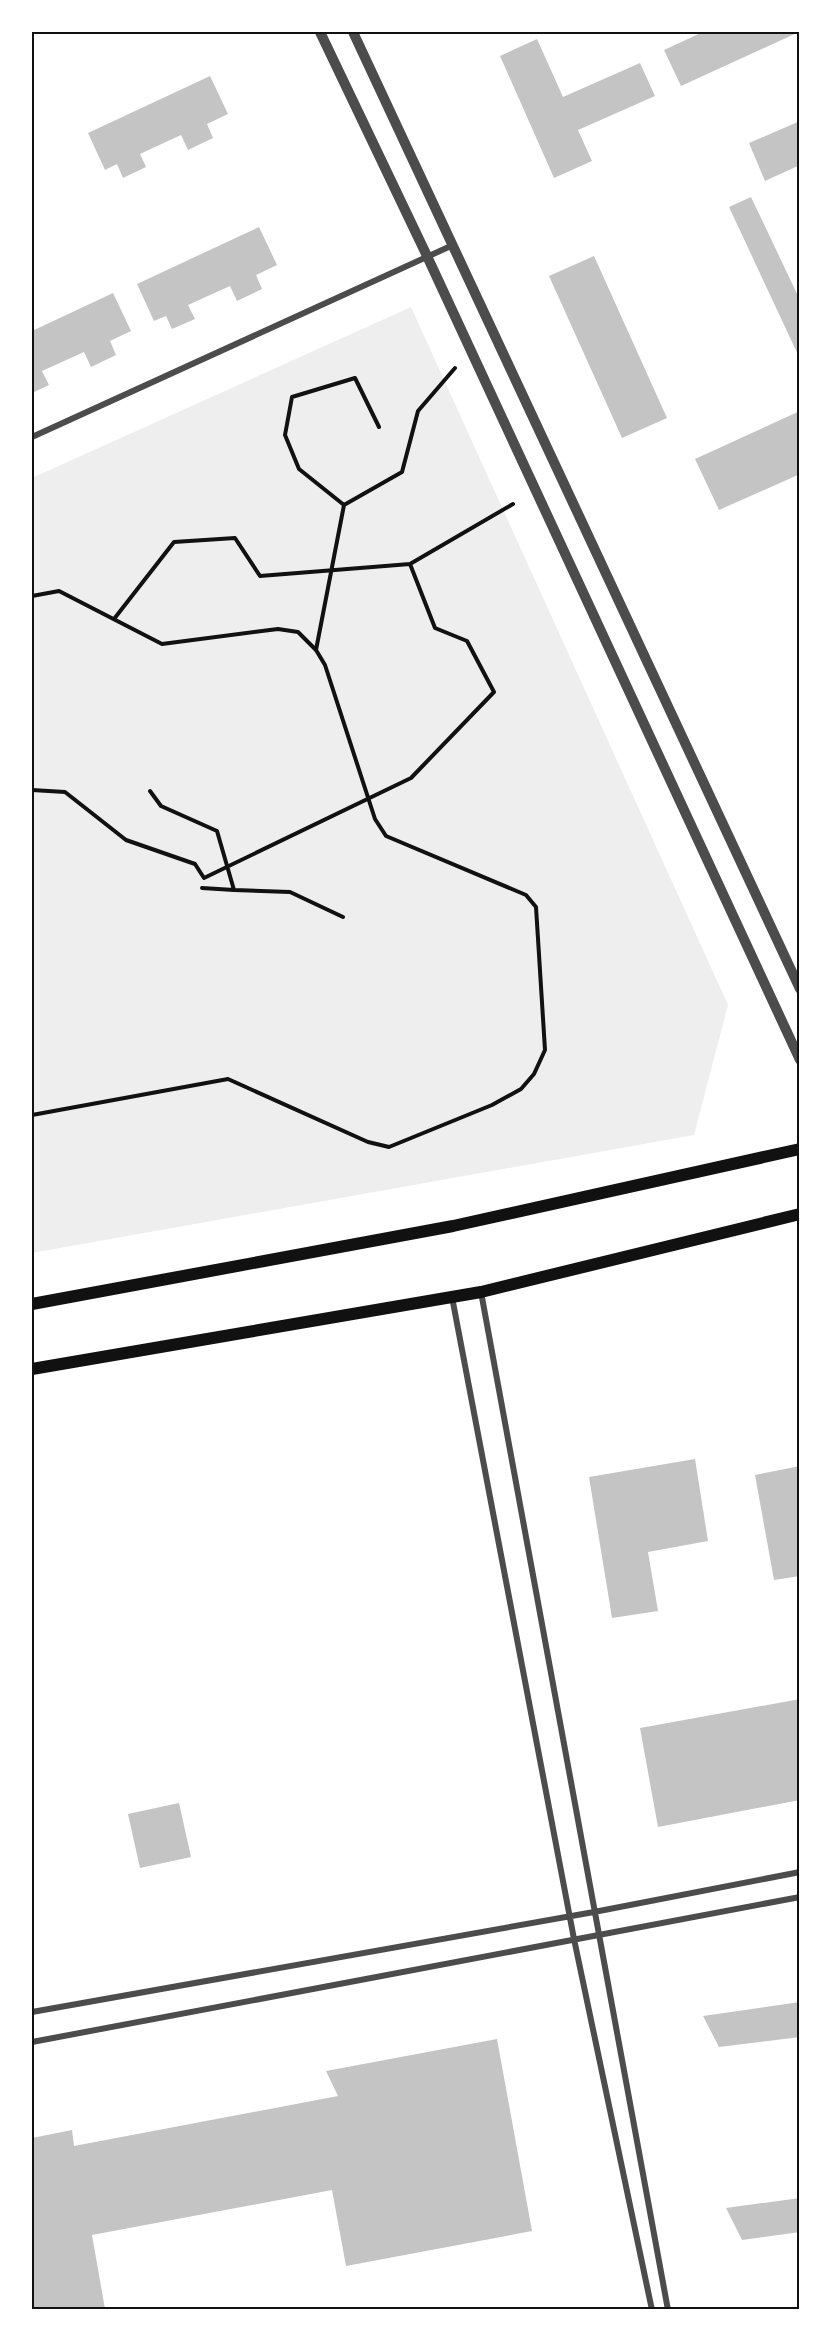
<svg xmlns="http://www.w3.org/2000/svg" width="831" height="2341" font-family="Inter,sans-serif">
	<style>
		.green { fill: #eee }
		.building { fill: #c4c4c4 }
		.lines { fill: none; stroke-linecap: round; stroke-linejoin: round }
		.path { stroke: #111; stroke-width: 4 }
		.minor { stroke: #4c4c4c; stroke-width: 6 }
		.tertiary { stroke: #4c4c4c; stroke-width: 10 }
		.secondary { stroke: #111; stroke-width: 12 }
		.neatline { fill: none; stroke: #111; stroke-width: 2 }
	</style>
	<rect width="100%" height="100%" fill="#fff"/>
	<path class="green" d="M 411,307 L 728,1005 L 694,1135 L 32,1253 L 32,478 Z"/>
	<path class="building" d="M 703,32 L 799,32 L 681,86 L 664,50 Z
		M 537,39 L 563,97 L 640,63 L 655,96 L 578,130 L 592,161 L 554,178 L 500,56 Z
		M 210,76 L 228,114 L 207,124 L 213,138 L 188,150 L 181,135 L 140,154 L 146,167 L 123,178 L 117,164 L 105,170 L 88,133 Z
		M 800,121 L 800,165 L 765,181 L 749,143 Z
		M 751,197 L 800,300 L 800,359 L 729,207 Z
		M 259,227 L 277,265 L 256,275 L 262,289 L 237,301 L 230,286 L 188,305 L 195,319 L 172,329 L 166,316 L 154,321 L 137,284 Z
		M 594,256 L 667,418 L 622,438 L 549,276 Z
		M 113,293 L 131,331 L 110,341 L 116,355 L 91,367 L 84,352 L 42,371 L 49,385 L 32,393 L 32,331 Z
		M 800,411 L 800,474 L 719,510 L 695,459 Z
		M 695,1459 L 708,1541 L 648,1552 L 658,1611 L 612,1618 L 589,1477 Z
		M 800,1466 L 800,1576 L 774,1580 L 755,1475 Z
		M 800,1699 L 800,1800 L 658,1827 L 640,1728 Z
		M 179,1803 L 191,1857 L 140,1868 L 128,1814 Z
		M 800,2002 L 800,2037 L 719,2047 L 703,2016 Z
		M 497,2039 L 532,2231 L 346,2266 L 332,2190 L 92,2235 L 105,2309 L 32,2310 L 32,2138 L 72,2130 L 74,2146 L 338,2096 L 326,2071 Z
		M 800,2198 L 800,2232 L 742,2240 L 726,2208 Z"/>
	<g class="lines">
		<path class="path" d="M 344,505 L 299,469 L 285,435 L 292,397 L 355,378 L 379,427
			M 32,596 L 59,591 L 162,644 L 278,629 L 298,632 L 316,650 L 325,665 L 375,819 L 386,836 L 526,895 L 536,907 L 545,1050 L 534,1074 L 521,1089 L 492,1105 L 389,1147 L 368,1142 L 228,1079 L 32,1115
			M 114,619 L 174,542 L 235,538 L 260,576 L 410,564
			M 316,650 L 344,505 L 402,472 L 418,411 L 455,368
			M 32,790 L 65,792 L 126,840 L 195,864 L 204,878 L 411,778 L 494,692 L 467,641 L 435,628 L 410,564 L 513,504
			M 150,791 L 161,806 L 217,831 L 234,890 L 290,892 L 343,917
			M 202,888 L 234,890"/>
		<path class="minor" d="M 32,437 L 453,245
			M 481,1292 L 668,2310
			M 452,1297 L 574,1939 L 652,2310
			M 32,2012 L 594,1912 L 800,1872
			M 32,2042 L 800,1897"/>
		<path class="tertiary" d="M 320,32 L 427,256 L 800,1060
			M 353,32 L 800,989"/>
		<path class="secondary" d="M 32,1304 L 453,1226 L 800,1149
			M 32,1369 L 481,1292 L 800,1214"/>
	</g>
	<rect width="831" height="2341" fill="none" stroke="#ffffff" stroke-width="66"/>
	<rect x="33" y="33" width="765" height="2275" class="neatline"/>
</svg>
